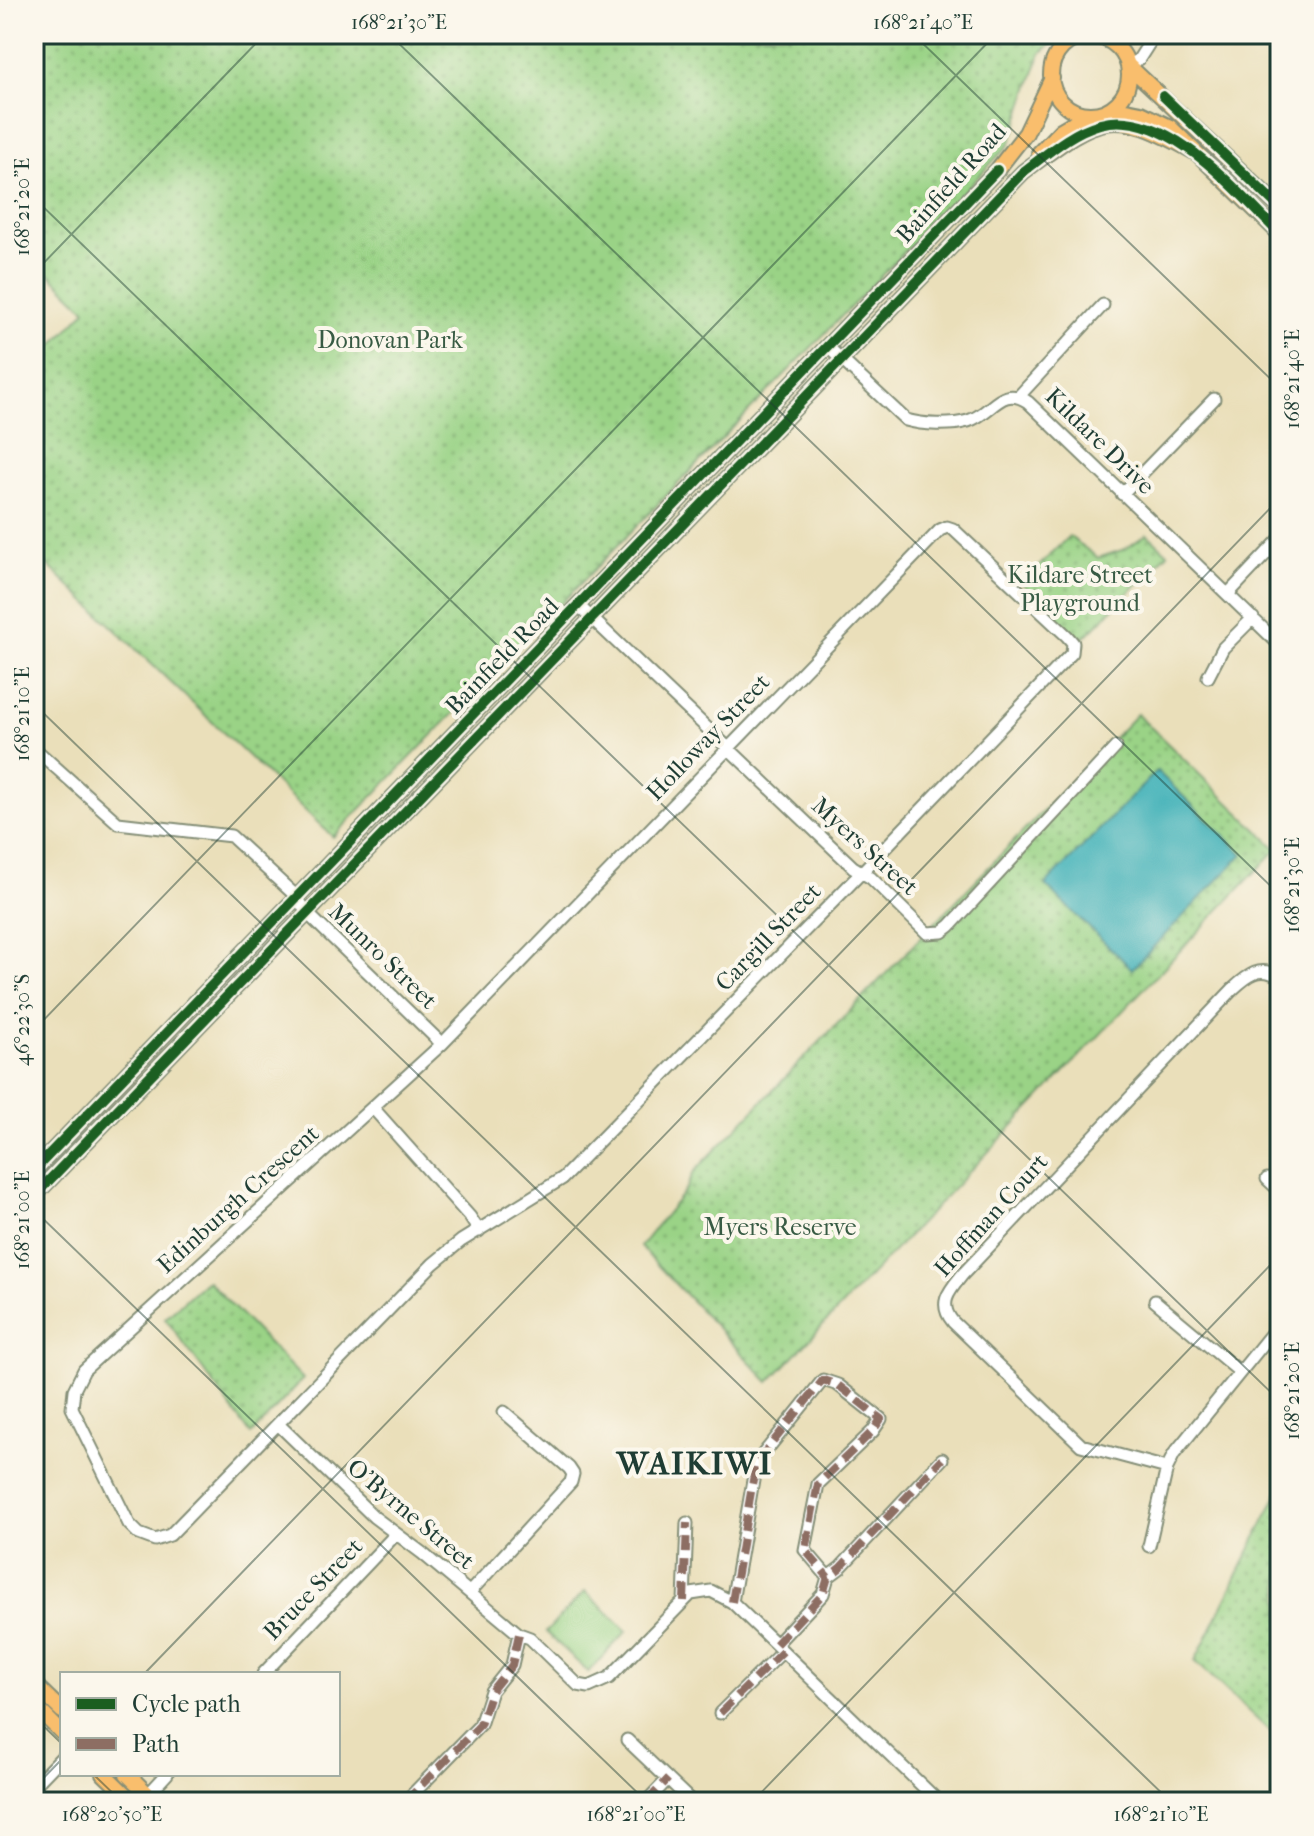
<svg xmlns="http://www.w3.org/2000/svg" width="1314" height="1836" font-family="'IM FELL French Canon',serif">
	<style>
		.grass { fill: #9ad386; stroke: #5c885d; stroke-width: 2 }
		.park { fill: url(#park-dots); stroke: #5c885d; stroke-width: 2 }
		.water { fill: #40b1b8; stroke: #307776; stroke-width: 2 }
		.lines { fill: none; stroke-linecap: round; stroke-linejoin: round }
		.minor-casing { stroke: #848e77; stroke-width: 15 }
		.major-casing { stroke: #848e77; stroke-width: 18 }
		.minor { stroke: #fff; stroke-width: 11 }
		.major { stroke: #f9be6d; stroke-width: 14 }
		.quiet { stroke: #8d6e63; stroke-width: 8; stroke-dasharray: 16 8; stroke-linecap: butt }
		.cycleway-casing { stroke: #fbf7ec; stroke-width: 15 }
		.cycleway { stroke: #1b5e20; stroke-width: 10 }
		.ticks { fill: none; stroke: #1f3d34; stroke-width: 2; stroke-opacity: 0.45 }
		.labels { text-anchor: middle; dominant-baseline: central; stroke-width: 8; stroke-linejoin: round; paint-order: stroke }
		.street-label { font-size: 24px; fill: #1f3d34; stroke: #fbf7ec }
		.park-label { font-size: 24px; fill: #385b44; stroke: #fbf7ec }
		.district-label { font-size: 32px; font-weight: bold; letter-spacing: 2px; fill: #1f3d34; stroke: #fbf7ec }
		.neatline { fill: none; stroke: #1f3d34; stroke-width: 3 }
		.ticks-label { font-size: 20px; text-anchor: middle; fill: #1f3d34 }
	</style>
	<defs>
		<pattern id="park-dots" width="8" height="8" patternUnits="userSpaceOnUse" patternTransform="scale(2)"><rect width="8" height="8" fill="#9ad386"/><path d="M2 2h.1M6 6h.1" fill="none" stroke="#7dac6e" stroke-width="1.8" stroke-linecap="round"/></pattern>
	</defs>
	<rect width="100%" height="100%" fill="#fbf7ec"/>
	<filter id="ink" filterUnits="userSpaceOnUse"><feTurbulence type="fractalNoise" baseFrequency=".0125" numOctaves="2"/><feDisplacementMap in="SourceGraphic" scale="16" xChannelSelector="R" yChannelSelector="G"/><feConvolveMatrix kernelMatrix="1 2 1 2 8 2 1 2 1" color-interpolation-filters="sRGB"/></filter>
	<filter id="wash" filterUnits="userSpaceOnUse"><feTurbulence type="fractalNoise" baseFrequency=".006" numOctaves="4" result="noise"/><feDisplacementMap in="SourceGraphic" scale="32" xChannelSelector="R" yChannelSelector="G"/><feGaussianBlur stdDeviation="1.8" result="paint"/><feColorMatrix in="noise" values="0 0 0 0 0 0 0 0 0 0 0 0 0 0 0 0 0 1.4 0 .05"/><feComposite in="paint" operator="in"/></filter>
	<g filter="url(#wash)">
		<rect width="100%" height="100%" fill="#eadfba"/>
		<path class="grass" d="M 585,1591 L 627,1631 L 588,1672 L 546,1632 Z"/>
		<path class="park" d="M 34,34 L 1062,34 L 1041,53 L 1010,144 L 333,837 L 34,552 L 34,365 L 86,310 L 34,259 Z
			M 1147,534 L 1168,553 L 1081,641 L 1022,583 L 1069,536 L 1098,558 L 1125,549 Z
			M 1137,714 L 1277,849 L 769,1382 L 640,1247 L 687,1188 L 693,1173 Z
			M 207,1280 L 303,1379 L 251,1435 L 165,1318 Z
			M 1280,1489 L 1280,1741 L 1195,1661 Z"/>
		<path class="water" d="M 1157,771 L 1243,854 L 1132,969 L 1045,885 Z"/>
	</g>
	<g filter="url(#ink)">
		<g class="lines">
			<defs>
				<path id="minor" d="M 1091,36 L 1095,34
					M 1128,65 L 1139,59 L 1155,34
					M 828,347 L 906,420 C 923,425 951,426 968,421 C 993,413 1001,384 1028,402 L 1280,645
					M 1019,396 L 1103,305
					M 1122,494 L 1214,399
					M 947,527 L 953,529 L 1067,636 L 1073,643 L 1072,653 L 862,872 L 563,1178 L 461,1241 L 433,1264 L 170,1535 L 155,1540 L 139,1534 L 129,1524 L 72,1408 L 74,1390 L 84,1370 L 442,1044 L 940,530 Z
					M 1228,594 L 1280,539
					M 579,606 L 853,867 L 871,878 L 927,933 L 942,932 L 950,926 L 1116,747
					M 1208,677 L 1223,648 L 1253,618
					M 34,748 L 118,823 L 231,836 L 297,897 L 306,912 L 442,1044
					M 373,1108 L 470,1217 L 479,1231
					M 1267,1179 L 1280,1191
					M 1155,1301 L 1240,1372
					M 278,1424 L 374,1517 L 422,1553 L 519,1634 L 530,1638 L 578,1685 L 589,1687 L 609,1678 L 691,1594 L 711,1591 L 732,1602 L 939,1802
					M 1167,1468 L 1081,1445 L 953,1322 C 937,1303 950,1290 963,1274 L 1233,989 C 1248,975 1261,964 1280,978
					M 1149,1546 L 1167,1468 L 1174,1454 L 1280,1323
					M 470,1592 L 571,1482 L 573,1474 L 569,1468 L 504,1412
					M 684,1601 L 687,1523
					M 732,1602 L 756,1463 L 823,1380 L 838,1385 L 881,1419 L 873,1431 L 818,1484 L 805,1550 L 828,1577
					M 776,1644 L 823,1594 L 828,1577 L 840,1568 L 942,1459
					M 263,1674 L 396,1534
					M 720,1713 L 783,1651
					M 627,1740 L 692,1802
					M 34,1786 L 62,1757
					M 141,1802 L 167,1774
					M 405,1802 L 480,1725 L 491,1691 L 512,1665 L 519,1634
					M 646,1802 L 668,1779"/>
				<path id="major" d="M1051 75a39 39 0 1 1 78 0a39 39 0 1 1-78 0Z
					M 1128,65 L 1280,208
					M 1106,111 L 1121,109 L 1141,113 L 1170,127 L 1280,234
					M 1039,153 L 1061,130 L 1088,114
					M 34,1170 L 997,170 L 1026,133 L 1052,78
					M 34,1196 L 1023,172 C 1099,115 1110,104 1196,153
					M 34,1684 L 62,1711
					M 34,1705 L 62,1733
					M 104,1774 L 133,1802
					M 127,1774 L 156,1802"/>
			</defs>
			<use href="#minor" class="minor-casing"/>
			<use href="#major" class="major-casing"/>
			<use href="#minor" class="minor"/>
			<use href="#major" class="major"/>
			<path class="quiet" d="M 684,1601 L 687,1523
				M 732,1602 L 756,1463 L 823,1380 L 838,1385 L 881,1419 L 873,1431 L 818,1484 L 805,1550 L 828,1577
				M 776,1644 L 823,1594 L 828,1577 L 840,1568 L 942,1459
				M 720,1713 L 783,1651
				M 405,1802 L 480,1725 L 491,1691 L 512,1665 L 519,1634
				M 646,1802 L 668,1779"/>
			<defs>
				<path id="cycleway" d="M 1163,96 L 1280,208
					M 34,1170 L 997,170
					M 34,1196 L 1023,172 C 1047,154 1071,132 1100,124 C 1167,106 1238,193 1280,234"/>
			</defs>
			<use href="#cycleway" class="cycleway-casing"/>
			<use href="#cycleway" class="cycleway"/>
		</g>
	</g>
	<path class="ticks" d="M 389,34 L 1280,895M 913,34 L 1280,388M 34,198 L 1280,1401M 34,273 L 265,34M 34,704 L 1171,1802M 34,1030 L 996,34M 34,1210 L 647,1802M 144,1674 L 1280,498M 34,1717 L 62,1744M 93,1774 L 122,1802M 34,1788 L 62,1759M 752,1802 L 1280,1255"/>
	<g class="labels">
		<g class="street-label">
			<text transform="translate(951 183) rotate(-48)">Bainfield Road</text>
			<text transform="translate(1100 441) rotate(44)">Kildare Drive</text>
			<text transform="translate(502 656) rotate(-46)">Bainfield Road</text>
			<text transform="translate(708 737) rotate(-46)">Holloway Street</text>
			<text transform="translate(865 846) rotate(42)">Myers Street</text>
			<text transform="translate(768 937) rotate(-46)">Cargill Street</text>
			<text transform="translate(383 956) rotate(44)">Munro Street</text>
			<text transform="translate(238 1199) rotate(-42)">Edinburgh Crescent</text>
			<text transform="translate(991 1215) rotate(-48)">Hoffman Court</text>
			<text transform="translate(411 1514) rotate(40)">O'Byrne Street</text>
			<text transform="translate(313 1589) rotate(-46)">Bruce Street</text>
		</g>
		<g class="park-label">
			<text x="390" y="340">Donovan Park</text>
			<text x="1080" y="575">Kildare Street<tspan x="1080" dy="28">Playground</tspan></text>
			<text x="780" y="1227">Myers Reserve</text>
		</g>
		<g class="district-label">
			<text x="695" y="1463">WAIKIWI</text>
		</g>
	</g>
	<rect width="1314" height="1836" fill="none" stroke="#fbf7ec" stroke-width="88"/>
	<rect x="60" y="1672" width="280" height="104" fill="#fbf7ec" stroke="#a3ada2" stroke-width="2"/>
	<rect x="76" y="1698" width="40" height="12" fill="#1b5e20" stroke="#a3ada2" stroke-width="2"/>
	<text x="132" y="1712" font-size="24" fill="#1f3d34">Cycle path</text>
	<rect x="76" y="1738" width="40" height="12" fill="#8d6e63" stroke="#a3ada2" stroke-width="2"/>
	<text x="132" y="1752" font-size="24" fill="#1f3d34">Path</text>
	<rect x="44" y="44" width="1226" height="1748" class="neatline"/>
	<g class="ticks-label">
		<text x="399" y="29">168°21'30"E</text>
		<text x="923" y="29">168°21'40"E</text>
		<text transform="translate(22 207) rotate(-90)" y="7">168°21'20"E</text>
		<text transform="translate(1292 379) rotate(-90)" y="7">168°21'40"E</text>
		<text transform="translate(22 714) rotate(-90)" y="7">168°21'10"E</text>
		<text transform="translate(1292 885) rotate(-90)" y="7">168°21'30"E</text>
		<text transform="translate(22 1020) rotate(-90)" y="7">46°22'30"S</text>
		<text transform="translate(22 1220) rotate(-90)" y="7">168°21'00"E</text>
		<text transform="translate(1292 1391) rotate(-90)" y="7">168°21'20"E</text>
		<text x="112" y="1821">168°20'50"E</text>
		<text x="636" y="1821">168°21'00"E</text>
		<text x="1161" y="1821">168°21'10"E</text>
	</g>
</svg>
